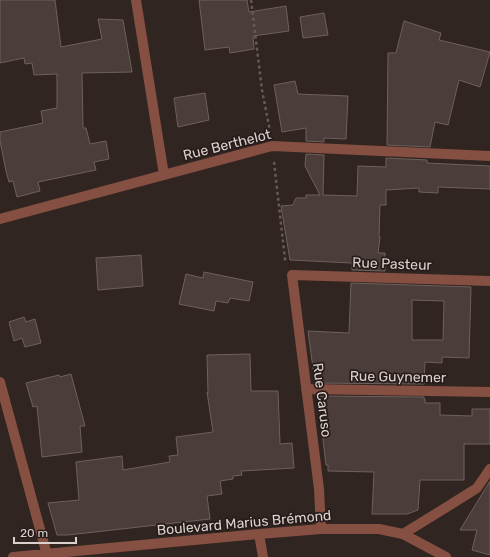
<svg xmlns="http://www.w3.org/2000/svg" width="490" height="557" font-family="Rubik,sans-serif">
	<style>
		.building { fill: #4a3d3a; stroke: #6e605c; fill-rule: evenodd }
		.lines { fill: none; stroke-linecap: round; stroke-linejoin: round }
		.path { stroke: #655a57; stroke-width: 2.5; stroke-dasharray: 3 3; stroke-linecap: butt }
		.minor { stroke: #854f41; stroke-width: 10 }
		.labels { text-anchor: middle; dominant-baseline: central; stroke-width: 3.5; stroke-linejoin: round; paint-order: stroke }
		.street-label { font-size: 14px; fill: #dad2cf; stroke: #271c19 }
	</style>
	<rect width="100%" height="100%" fill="#312522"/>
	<path class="building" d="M 0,0 L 55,0 L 61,47 L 102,39 L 98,19 L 123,20 L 132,72 L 82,73 L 83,128 L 86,128 L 90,144 L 106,141 L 109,159 L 94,162 L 96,170 L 38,182 L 40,191 L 17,197 L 13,181 L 9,182 L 6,171 L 0,141 L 0,132 L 43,123 L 41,111 L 57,108 L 57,74 L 34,75 L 32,63 L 25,64 L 24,58 L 0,63 Z
		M 199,0 L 247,0 L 249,12 L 286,6 L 289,31 L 253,36 L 254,49 L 230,53 L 229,47 L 205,50 Z
		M 324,13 L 328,35 L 303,38 L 300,17 Z
		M 404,21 L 441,33 L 439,40 L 490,52 L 480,87 L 459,80 L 448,125 L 435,122 L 430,147 L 387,145 L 388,53 L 396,53 Z
		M 295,81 L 298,94 L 348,96 L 346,139 L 324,138 L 324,142 L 306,141 L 306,128 L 282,132 L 274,85 Z
		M 205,93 L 209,120 L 178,127 L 174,98 Z
		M 306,154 L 324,155 L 323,195 L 357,196 L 358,166 L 386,167 L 386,158 L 427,160 L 427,163 L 490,166 L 490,189 L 438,187 L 438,193 L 419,192 L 419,188 L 386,190 L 386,205 L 380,205 L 379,237 L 380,237 L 378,253 L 385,253 L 385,271 L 352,270 L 352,263 L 290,260 L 281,206 L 293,205 L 296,198 L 306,198 L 306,195 L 320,195 L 305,166 Z
		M 141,255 L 143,286 L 98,290 L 96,258 Z
		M 204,272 L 253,282 L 249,301 L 230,298 L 228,303 L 216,301 L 214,311 L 179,304 L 186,274 L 203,278 Z
		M 351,283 L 471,287 L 469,358 L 442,357 L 442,363 L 425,362 L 424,384 L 315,383 L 308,331 L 349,333 ZM 412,300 L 444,301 L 443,340 L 412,340 Z
		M 24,317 L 26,322 L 35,319 L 41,343 L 25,347 L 22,338 L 14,341 L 9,322 Z
		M 250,354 L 251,391 L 278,391 L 280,444 L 292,443 L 294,468 L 241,471 L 242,475 L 233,476 L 233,479 L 220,481 L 222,494 L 207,496 L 210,519 L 68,535 L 57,535 L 48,503 L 79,500 L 76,462 L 122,456 L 123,470 L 170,462 L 169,456 L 178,455 L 176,437 L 213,432 L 207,392 L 208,393 L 207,355 Z
		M 71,374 L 85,426 L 80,426 L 82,452 L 42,457 L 37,406 L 33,407 L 26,383 L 59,375 L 60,377 Z
		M 317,396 L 424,397 L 424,399 L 425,399 L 425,403 L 440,403 L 440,415 L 472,416 L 472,409 L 490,409 L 490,444 L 464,444 L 464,480 L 420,480 L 418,510 L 407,514 L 372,514 L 374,472 L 328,471 L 328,465 L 326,465 L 323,440 L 323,405 L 319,405 Z
		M 490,481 L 490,555 L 472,550 L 477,530 L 460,530 Z"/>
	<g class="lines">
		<path class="path" d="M 251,0 L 262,90 L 270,131
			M 274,162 L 285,259 L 286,262"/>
		<path class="minor" d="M 136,0 L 164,175
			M 0,219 L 272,146 L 490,156
			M 0,382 L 47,555
			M 306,389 L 490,392
			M 321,529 L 319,489 L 292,275 L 490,281
			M 259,534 L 263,557
			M 403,534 L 450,505 L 477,488 L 490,469
			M 13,557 L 259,534 L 321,529 L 379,529 L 403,534 L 446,557"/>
	</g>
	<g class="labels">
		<g class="street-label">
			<text transform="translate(227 145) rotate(-14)">Rue Berthelot</text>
			<text transform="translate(392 264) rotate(2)">Rue Pasteur</text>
			<text transform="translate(398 377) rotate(1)">Rue Guynemer</text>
			<text transform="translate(322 400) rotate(83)">Rue Caruso</text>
			<text transform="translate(244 523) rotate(-5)">Boulevard Marius Brémond</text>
		</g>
	</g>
	<path d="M14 537v6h62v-6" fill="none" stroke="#dad2cf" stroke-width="2"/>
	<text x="20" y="537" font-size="12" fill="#dad2cf" stroke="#271c19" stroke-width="3" paint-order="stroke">20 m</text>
</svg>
